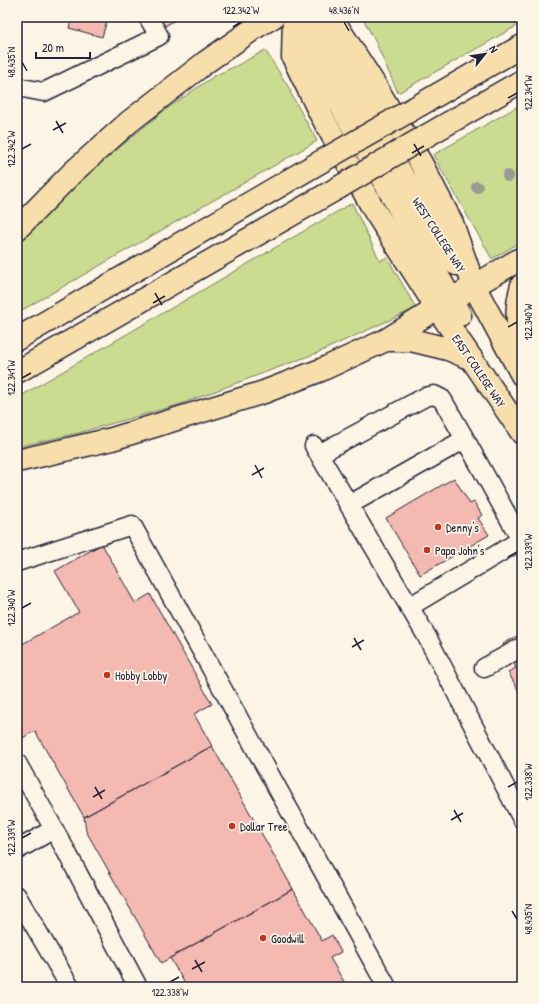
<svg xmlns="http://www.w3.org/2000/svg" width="539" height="1004" font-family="'Patrick Hand',sans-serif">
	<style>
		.green { fill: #cbdb8f; stroke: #767e65 }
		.building { fill: #f4b9b1; stroke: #22223b }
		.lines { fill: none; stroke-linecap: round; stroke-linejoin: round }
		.minor-casing { stroke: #22223b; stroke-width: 21 }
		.major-casing { stroke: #22223b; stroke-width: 25 }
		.highway-casing { stroke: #22223b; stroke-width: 25 }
		.minor { stroke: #fcf5e5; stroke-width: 18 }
		.major { stroke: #f8deab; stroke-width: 22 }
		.highway { stroke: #f8deab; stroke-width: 22 }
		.highway-bridge-casing { stroke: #22223b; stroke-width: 25; stroke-linecap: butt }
		.highway-bridge { stroke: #f8deab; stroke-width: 22 }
		.tree { fill: #9b9a93 }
		.ticks { fill: none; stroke: #22223b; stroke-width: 1.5 }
		.poi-dot { fill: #c8321e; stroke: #fcf5e5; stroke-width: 1.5 }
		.labels { text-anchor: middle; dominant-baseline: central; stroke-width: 3.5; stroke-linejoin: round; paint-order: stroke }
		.street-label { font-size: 12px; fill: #22223b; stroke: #fcf5e5 }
		.poi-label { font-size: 12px; fill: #22223b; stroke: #fcf5e5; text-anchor: start }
		.neatline { fill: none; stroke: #22223b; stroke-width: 1.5 }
		.ticks-label { font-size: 10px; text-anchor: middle; fill: #22223b }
	</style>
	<rect width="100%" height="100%" fill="#fcf5e5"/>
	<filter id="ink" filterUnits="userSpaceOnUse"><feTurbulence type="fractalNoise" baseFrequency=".025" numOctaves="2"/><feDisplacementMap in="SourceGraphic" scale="8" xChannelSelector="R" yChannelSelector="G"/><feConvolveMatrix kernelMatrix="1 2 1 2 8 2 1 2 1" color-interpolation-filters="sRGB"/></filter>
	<g filter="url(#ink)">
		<path class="green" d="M 362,17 L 522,17 L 522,23 L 398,93 L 376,43 Z
			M 265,50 L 291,91 L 290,92 L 317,141 L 17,313 L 17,243 L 98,165 L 161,113 L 214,76 L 238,65 Z
			M 522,104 L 522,241 L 492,259 L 433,155 Z
			M 352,203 L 380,261 L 387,257 L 416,308 L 317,353 L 178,405 L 78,433 L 17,447 L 17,398 Z"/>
		<path class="building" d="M 72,17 L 108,17 L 102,37 L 69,28 Z
			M 153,17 L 180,17 L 160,29 Z
			M 454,478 L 470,504 L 474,502 L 482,515 L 478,518 L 489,535 L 420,575 L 386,518 Z
			M 102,544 L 135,603 L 150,594 L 212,704 L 194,714 L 212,746 L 84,817 L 35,731 L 17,741 L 17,647 L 79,612 L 55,571 Z
			M 522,633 L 522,665 L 516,668 L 503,644 Z
			M 522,665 L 522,697 L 508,672 Z
			M 212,746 L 293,889 L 161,963 L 86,831 L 84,817 Z
			M 293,889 L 322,941 L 332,935 L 341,952 L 330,958 L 347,987 L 187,987 L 170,958 Z"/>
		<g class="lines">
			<defs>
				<path id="minor" d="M 17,87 L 44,92 L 159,36 L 148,17
					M 314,446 L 426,635 L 522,819
					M 319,454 L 408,406 L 425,397 L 434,395 L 442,399 L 465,439
					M 349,505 L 465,439 L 521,540 L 409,607
					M 17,562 L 132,525 L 387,987
					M 484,668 L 522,647
					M 17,763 L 65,849 L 138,987
					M 17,850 L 54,829
					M 17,896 L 70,987"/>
				<path id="major" d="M 294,17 L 293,57 L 321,115 L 374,210 L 437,308 L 522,433
					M 300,17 L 322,72 L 460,315
					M 319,17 L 337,26 L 378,90 L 421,163 L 452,223 L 474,286 L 522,375
					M 314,31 L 337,62 L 425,215 L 434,230 L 442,240 L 456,264"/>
				<path id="highway" d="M 411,110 L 522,46
					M 426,136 L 522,81
					M 17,229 L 73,172 L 129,122 L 206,62 L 256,27 L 273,17
					M 522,285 C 517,303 515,320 522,338
					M 17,339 L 322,161
					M 386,340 L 411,340 L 448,349 L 472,359
					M 17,372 L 338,188
					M 17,461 L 112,439 L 264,392 L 321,370 L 386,340 L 450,300 L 522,258"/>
			</defs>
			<use href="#minor" class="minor-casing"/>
			<use href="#major" class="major-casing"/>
			<use href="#highway" class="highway-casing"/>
			<use href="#minor" class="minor"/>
			<use href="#major" class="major"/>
			<use href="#highway" class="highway"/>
			<defs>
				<path id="highway-bridge" d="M 322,161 L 411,110
					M 338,188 L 426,136"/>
			</defs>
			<use href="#highway-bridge" class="highway-bridge-casing"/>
			<use href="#highway-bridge" class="highway-bridge"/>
		</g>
		<g class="tree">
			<circle cx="508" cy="176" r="6"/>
			<circle cx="477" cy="187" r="6"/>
		</g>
	</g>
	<path class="ticks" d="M 344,22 L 349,31M 233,27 L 241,22M 22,62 L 27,71M 508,98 L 517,93M 56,121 L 63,133M 53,130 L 66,123M 414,144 L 421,156M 22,149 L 31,144M 412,153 L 424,146M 155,293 L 162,305M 153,303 L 165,296M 508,327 L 517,322M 22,378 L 31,373M 255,465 L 262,478M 252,475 L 264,468M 508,557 L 517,552M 22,608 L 31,603M 354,638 L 361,650M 352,647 L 364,640M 95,787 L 102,799M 508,787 L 517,782M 93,797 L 105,790M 454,810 L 461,822M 451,820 L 463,813M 22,838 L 31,833M 512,911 L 517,919M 195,960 L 202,972M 192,969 L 205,962M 170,982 L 179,977"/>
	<g class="poi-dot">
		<circle cx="438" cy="527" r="4"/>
		<circle cx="427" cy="550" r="4"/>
		<circle cx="107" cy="675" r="4"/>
		<circle cx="232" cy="826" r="4"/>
		<circle cx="263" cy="938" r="4"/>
	</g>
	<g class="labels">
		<g class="street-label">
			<text transform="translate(439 235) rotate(57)">WEST COLLEGE WAY</text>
			<text transform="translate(479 371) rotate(56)">EAST COLLEGE WAY</text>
		</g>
		<g class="poi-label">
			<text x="446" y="527">Denny's</text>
			<text x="435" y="550">Papa John's</text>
			<text x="115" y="675">Hobby Lobby</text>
			<text x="240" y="826">Dollar Tree</text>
			<text x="271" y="938">Goodwill</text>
		</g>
	</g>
	<rect width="539" height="1004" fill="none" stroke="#fcf5e5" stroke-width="44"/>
	<g transform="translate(485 54) rotate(60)" stroke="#fcf5e5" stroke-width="3" paint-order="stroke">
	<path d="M0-3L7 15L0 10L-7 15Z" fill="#22223b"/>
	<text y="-6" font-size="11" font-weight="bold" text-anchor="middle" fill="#22223b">N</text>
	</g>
	<path d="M36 52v6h54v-6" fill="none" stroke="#22223b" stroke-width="2"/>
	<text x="42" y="52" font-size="12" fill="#22223b" stroke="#fcf5e5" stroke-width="3" paint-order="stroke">20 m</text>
	<rect x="22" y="22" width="495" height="960" class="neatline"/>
	<g class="ticks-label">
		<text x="241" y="14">122.342°W</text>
		<text x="344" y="14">48.436°N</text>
		<text transform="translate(11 62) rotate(-90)" y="4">48.435°N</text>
		<text transform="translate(528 93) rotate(-90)" y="4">122.341°W</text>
		<text transform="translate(11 149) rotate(-90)" y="4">122.342°W</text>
		<text transform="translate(528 322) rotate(-90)" y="4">122.340°W</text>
		<text transform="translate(11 378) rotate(-90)" y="4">122.341°W</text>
		<text transform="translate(528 552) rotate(-90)" y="4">122.339°W</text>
		<text transform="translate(11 608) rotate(-90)" y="4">122.340°W</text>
		<text transform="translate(528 782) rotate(-90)" y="4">122.338°W</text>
		<text transform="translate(11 838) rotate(-90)" y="4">122.339°W</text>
		<text transform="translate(528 919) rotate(-90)" y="4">48.435°N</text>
		<text x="170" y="996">122.338°W</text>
	</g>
</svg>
